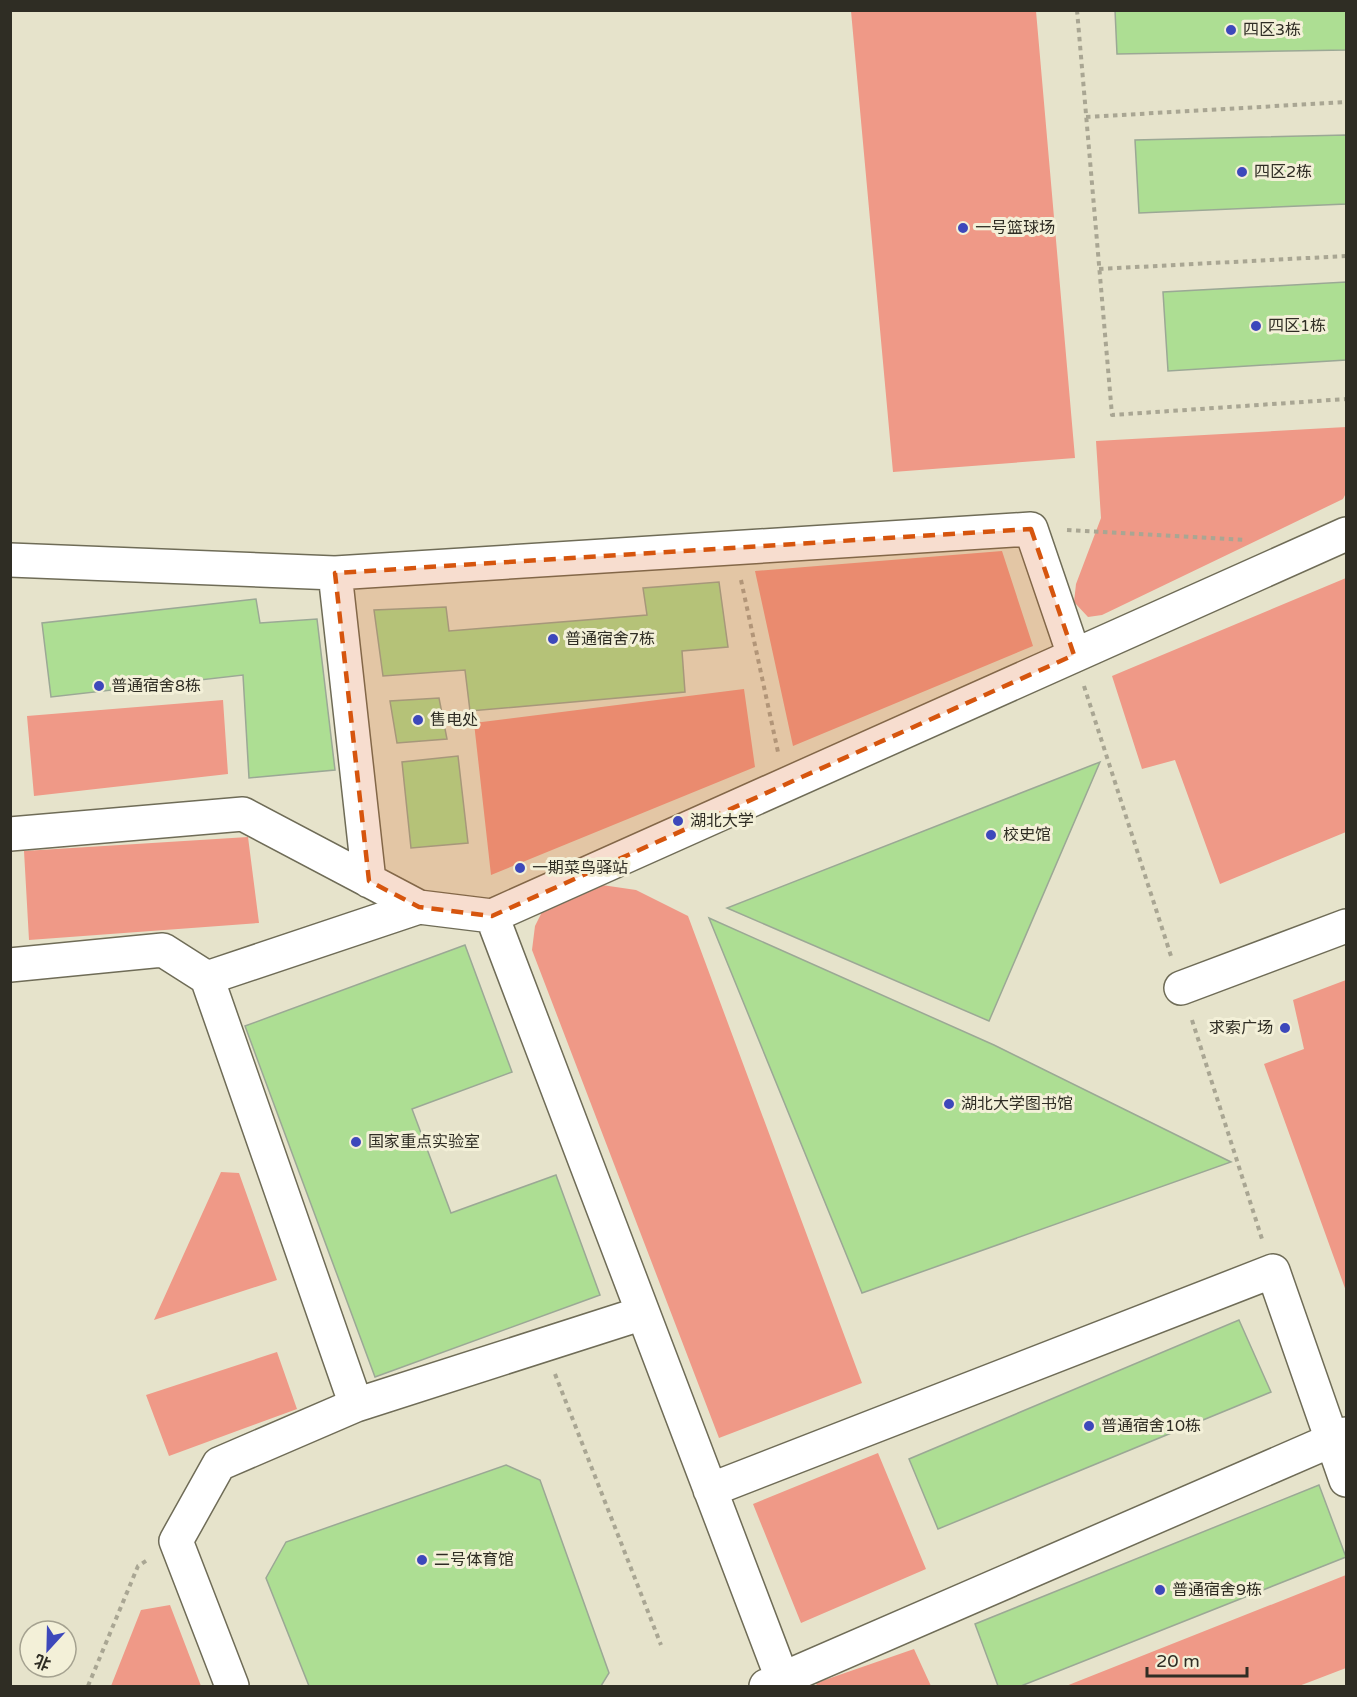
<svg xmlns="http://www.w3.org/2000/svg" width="1357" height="1697" font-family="'Varela Round','Noto Sans SC',sans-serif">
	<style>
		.green { fill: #ef9987 }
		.building { fill: #adde93; stroke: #9ba895; stroke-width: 1.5 }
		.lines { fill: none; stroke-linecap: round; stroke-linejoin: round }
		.minor-casing { stroke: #6f6c57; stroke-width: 36 }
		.path { stroke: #a9a693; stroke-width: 4; stroke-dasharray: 4.5 4.5; stroke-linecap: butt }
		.minor { stroke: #fff; stroke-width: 33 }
		.marked { fill: #d6550e; fill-opacity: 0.2; stroke: #d6550e; stroke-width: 4.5; stroke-dasharray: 12 8; stroke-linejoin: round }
		.poi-dot { fill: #3d48bb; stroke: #f3f0d8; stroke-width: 2 }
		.labels { text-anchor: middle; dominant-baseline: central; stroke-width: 6; stroke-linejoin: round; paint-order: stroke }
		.poi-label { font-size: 16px; fill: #2f2d24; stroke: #f3f0d8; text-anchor: start }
	</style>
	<rect width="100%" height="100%" fill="#e6e3cb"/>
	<path class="green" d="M 851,11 L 1036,11 L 1075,458 L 893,472 Z
		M 1346,427 L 1346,493 L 1343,499 L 1102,615 L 1088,617 L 1074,602 L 1076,584 L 1101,518 L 1096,441 Z
		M 1002,551 L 1033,646 L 793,746 L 755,571 Z
		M 1346,578 L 1346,832 L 1220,884 L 1175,760 L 1142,769 L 1112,676 Z
		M 744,689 L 755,767 L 491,875 L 474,723 Z
		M 223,700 L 228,774 L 34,796 L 27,716 Z
		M 248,837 L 259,923 L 29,940 L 24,851 Z
		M 602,885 L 636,890 L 688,916 L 862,1383 L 719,1438 L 532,950 L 535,926 L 544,908 Z
		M 1346,980 L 1346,1291 L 1264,1064 L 1304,1049 L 1293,1000 Z
		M 221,1172 L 239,1173 L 277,1280 L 154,1320 Z
		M 277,1352 L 297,1409 L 169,1456 L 146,1395 Z
		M 878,1453 L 926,1569 L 801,1623 L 753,1504 Z
		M 1346,1575 L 1346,1668 L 1299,1686 L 1066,1686 Z
		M 170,1605 L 201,1686 L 111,1686 L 141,1610 Z
		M 914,1649 L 931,1686 L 817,1686 L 816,1683 Z"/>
	<path class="building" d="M 1115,10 L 1346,10 L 1346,50 L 1117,54 Z
		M 1346,135 L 1346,204 L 1139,213 L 1135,140 Z
		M 1346,282 L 1346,360 L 1168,371 L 1163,292 Z
		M 719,582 L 728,647 L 682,651 L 685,692 L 470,711 L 465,670 L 383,676 L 374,610 L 446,607 L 449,631 L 647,615 L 643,588 Z
		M 256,599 L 260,623 L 317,619 L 335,770 L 249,778 L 243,675 L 51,697 L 42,623 Z
		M 439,698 L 447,739 L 397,743 L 390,701 Z
		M 458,756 L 468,843 L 411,848 L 402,762 Z
		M 1100,762 L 989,1021 L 727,908 Z
		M 709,918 L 994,1045 L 1231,1162 L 862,1293 Z
		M 465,945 L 512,1072 L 412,1109 L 451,1213 L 556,1175 L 600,1295 L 375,1377 L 245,1026 Z
		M 1239,1320 L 1271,1392 L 938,1529 L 909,1459 Z
		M 506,1465 L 540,1480 L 609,1673 L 601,1686 L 309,1686 L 266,1578 L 286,1542 Z
		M 1319,1485 L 1346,1557 L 1021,1686 L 998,1686 L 975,1624 Z"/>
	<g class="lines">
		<defs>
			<path id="minor" d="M 10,560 L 335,573 L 1031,529 L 1074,655
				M 335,573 L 369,881
				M 10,834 L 243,814 L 419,907
				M 10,965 L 163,950 L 207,978 L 356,1405
				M 207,978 L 419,907 L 492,916
				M 1181,988 L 1346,926
				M 710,1490 L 1273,1271 L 1346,1480
				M 232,1686 L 176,1541 L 219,1464 L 356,1405 L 643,1313
				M 766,1686 L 1346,1434
				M 785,1686 L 492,916 L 1346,534"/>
		</defs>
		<use href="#minor" class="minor-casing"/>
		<path class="path" d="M 1077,10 L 1112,415 L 1346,399
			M 1086,117 L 1346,102
			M 1099,269 L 1346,256
			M 1067,530 L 1246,540
			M 741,580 L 778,752
			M 1084,686 L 1171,956
			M 1192,1020 L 1262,1239
			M 555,1374 L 661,1645
			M 88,1686 L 138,1566 L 149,1559"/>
		<use href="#minor" class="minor"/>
	</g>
	<path class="marked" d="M 1031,529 L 1074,655 L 492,916 L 419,907 L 369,881 L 335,573 Z"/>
	<g class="poi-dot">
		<circle cx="1231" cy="30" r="6"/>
		<circle cx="1242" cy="172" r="6"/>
		<circle cx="963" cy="228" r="6"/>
		<circle cx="1256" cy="326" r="6"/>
		<circle cx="553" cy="639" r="6"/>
		<circle cx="99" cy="686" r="6"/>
		<circle cx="418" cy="720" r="6"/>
		<circle cx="678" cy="821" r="6"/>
		<circle cx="991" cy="835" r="6"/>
		<circle cx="520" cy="868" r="6"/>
		<circle cx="1285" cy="1028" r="6"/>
		<circle cx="949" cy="1104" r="6"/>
		<circle cx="356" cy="1142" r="6"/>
		<circle cx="1089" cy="1426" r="6"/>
		<circle cx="422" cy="1560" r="6"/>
		<circle cx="1160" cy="1590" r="6"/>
	</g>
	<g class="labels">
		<g class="poi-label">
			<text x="1243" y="30">四区3栋</text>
			<text x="1254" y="172">四区2栋</text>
			<text x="975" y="228">一号篮球场</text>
			<text x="1268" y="326">四区1栋</text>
			<text x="565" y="639">普通宿舍7栋</text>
			<text x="111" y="686">普通宿舍8栋</text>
			<text x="430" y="720">售电处</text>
			<text x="690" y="821">湖北大学</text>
			<text x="1003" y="835">校史馆</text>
			<text x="532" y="868">一期菜鸟驿站</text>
			<text x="1273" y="1028" text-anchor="end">求索广场</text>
			<text x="961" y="1104">湖北大学图书馆</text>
			<text x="368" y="1142">国家重点实验室</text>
			<text x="1101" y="1426">普通宿舍10栋</text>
			<text x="434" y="1560">二号体育馆</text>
			<text x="1172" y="1590">普通宿舍9栋</text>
		</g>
	</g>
	<rect width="1357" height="1697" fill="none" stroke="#2f2d24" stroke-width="24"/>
	<g transform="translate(48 1649) rotate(202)"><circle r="28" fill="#f3f0d8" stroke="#a5a290" stroke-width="1.5"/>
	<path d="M0-4.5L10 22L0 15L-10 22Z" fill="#3d48bb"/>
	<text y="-9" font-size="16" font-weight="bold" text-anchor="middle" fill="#2f2d24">北</text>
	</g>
	<path d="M1147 1667v9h100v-9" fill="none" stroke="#2f2d24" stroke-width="3"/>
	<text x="1156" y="1667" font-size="18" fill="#2f2d24" stroke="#f3f0d8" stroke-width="4.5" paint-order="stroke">20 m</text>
</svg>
